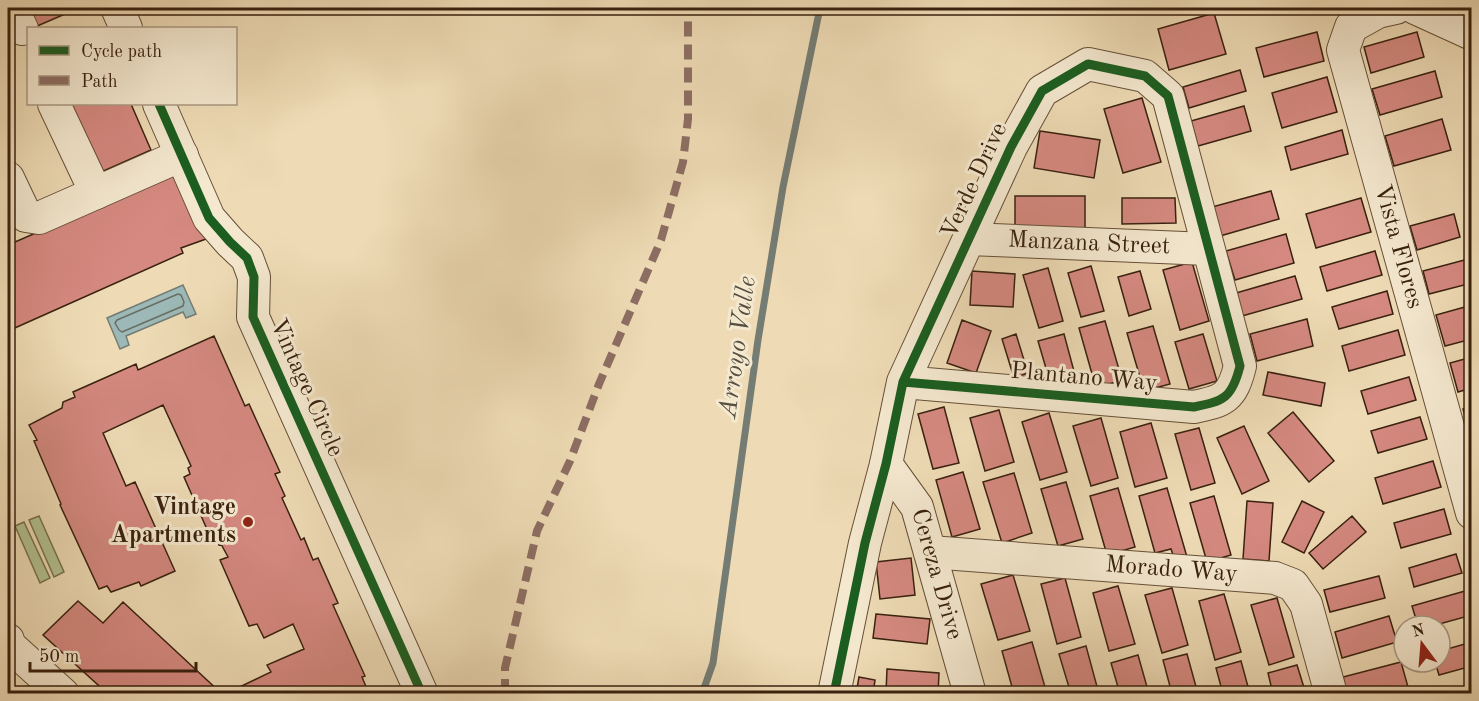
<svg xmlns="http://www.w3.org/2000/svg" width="1479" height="701" font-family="'Old Standard TT',serif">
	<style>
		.green { fill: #b3c192; stroke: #767150; stroke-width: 1.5 }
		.water { fill: #9cb9b7; stroke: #747c74; stroke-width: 1.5 }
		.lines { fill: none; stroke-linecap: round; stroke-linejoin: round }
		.shore { stroke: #6a6d63; stroke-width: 1.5 }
		.stream { stroke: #747c74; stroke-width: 7 }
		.building { fill: #d58980; stroke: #39210f; stroke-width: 1.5 }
		.minor-casing { stroke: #665038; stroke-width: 34 }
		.minor { stroke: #f4e8cf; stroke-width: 32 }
		.quiet { stroke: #8d6e63; stroke-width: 8; stroke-dasharray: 15 8; stroke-linecap: butt }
		.cycleway-casing { stroke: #f4e8cf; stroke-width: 13 }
		.cycleway { stroke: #1b5e20; stroke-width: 9 }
		.poi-dot { fill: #8f2418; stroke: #f4e8cf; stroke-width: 2 }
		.labels { text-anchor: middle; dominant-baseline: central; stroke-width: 6; stroke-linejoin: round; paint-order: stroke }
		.street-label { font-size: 24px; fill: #39210f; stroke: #f4e8cf }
		.poi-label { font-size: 24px; font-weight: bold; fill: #39210f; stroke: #f4e8cf; text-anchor: end }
		.water-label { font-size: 26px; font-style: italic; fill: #574f41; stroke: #f4e8cf }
	</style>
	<rect width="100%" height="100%" fill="#eedbb5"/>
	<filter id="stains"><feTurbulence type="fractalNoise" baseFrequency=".00333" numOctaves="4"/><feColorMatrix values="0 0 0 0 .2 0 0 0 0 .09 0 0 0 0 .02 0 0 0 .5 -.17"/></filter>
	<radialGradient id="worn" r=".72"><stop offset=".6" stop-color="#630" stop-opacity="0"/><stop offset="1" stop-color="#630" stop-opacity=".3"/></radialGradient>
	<path class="green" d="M 39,516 L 64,572 L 54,577 L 29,520 Z
		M 24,522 L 50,578 L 40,583 L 15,526 Z"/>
	<path class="water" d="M 183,285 L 196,314 L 186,318 L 183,312 L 126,336 L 129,345 L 120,349 L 107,318 Z"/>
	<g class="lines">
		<path class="shore" d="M 178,294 L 181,295 L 184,302 L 183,306 L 122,332 L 119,330 L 115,323 L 117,320 Z"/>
		<path class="stream" d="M 702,694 L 713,663 L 758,340 L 783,187 L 820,8"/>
	</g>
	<path class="building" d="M 26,8 L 79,8 L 35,27 Z
		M 1464,8 L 1472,8 L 1472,17 L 1461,12 Z
		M 1214,13 L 1226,54 L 1169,70 L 1158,29 Z
		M 1317,32 L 1324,61 L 1264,77 L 1256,48 Z
		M 1417,32 L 1424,57 L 1371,73 L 1364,47 Z
		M 1240,70 L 1246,91 L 1189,108 L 1183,87 Z
		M 1435,71 L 1442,97 L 1380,115 L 1372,89 Z
		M 1327,77 L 1337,112 L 1282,128 L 1272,93 Z
		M 1142,98 L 1161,162 L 1123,173 L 1104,109 Z
		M 68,104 L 131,104 L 151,150 L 99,173 Z
		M 1244,106 L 1251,131 L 1198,146 L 1191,121 Z
		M 1442,119 L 1451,150 L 1394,166 L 1385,136 Z
		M 1342,130 L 1348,154 L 1291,170 L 1285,147 Z
		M 1040,131 L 1100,140 L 1094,178 L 1034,168 Z
		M 176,172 L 206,239 L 181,248 L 183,253 L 8,331 L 8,245 Z
		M 1271,191 L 1279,219 L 1220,236 L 1212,207 Z
		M 1015,196 L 1085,196 L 1085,230 L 1015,229 Z
		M 1122,198 L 1175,198 L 1176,223 L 1122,224 Z
		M 1361,198 L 1371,232 L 1316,248 L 1306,214 Z
		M 1454,214 L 1460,237 L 1417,250 L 1410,226 Z
		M 1286,234 L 1294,263 L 1235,280 L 1226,251 Z
		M 1375,251 L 1382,275 L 1327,291 L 1320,267 Z
		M 1472,258 L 1472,283 L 1429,294 L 1423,271 Z
		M 1192,262 L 1209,321 L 1180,330 L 1163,270 Z
		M 1091,266 L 1104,311 L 1081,317 L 1068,273 Z
		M 1048,268 L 1063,321 L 1039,328 L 1023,275 Z
		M 972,271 L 1015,274 L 1013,307 L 970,305 Z
		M 1140,271 L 1151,309 L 1129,316 L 1118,277 Z
		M 1295,276 L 1302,299 L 1242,316 L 1236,293 Z
		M 1387,291 L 1393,314 L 1339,329 L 1332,307 Z
		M 1472,305 L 1472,339 L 1445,346 L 1436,315 Z
		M 1307,319 L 1313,346 L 1257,361 L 1250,334 Z
		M 962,320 L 991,331 L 976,373 L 947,363 Z
		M 1105,321 L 1122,380 L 1096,388 L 1079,328 Z
		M 1153,326 L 1170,384 L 1144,391 L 1127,333 Z
		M 1398,330 L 1405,355 L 1349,371 L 1342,346 Z
		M 1016,334 L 1028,373 L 1014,378 L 1002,339 Z
		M 1064,334 L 1075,375 L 1050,382 L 1038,341 Z
		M 1203,334 L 1217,381 L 1189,389 L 1175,342 Z
		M 214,336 L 245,406 L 249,404 L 280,472 L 275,474 L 285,496 L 282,498 L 301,540 L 304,538 L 313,560 L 318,558 L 338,603 L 333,605 L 365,676 L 362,677 L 369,694 L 225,694 L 271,672 L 267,665 L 304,649 L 293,624 L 264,638 L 257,624 L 249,626 L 220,560 L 228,557 L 221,544 L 219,545 L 217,541 L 213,543 L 184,477 L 190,474 L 188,468 L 191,466 L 163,405 L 103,433 L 126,486 L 135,482 L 175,571 L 141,586 L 139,582 L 111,592 L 107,586 L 99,589 L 60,505 L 61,504 L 34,441 L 37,440 L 29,425 L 62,408 L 63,402 L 75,397 L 73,392 L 136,364 L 138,370 Z
		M 1472,357 L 1472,388 L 1458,392 L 1450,363 Z
		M 1268,372 L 1325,383 L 1321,406 L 1263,395 Z
		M 1409,377 L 1416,400 L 1368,414 L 1361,391 Z
		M 1472,406 L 1472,438 L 1471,439 L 1463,409 Z
		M 944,407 L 959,463 L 933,469 L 918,414 Z
		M 999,410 L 1014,462 L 985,471 L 970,418 Z
		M 1293,412 L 1334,461 L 1309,482 L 1268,433 Z
		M 1049,413 L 1067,472 L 1040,480 L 1022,422 Z
		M 1420,417 L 1427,439 L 1378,453 L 1371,431 Z
		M 1101,418 L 1118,478 L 1091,486 L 1073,426 Z
		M 1151,423 L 1167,478 L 1135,487 L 1120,432 Z
		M 1244,426 L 1269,481 L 1242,494 L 1217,438 Z
		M 1199,428 L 1215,483 L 1191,490 L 1175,434 Z
		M 1433,461 L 1441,487 L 1383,504 L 1375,478 Z
		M 963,472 L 980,529 L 952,537 L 936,480 Z
		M 1014,473 L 1032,533 L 1002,543 L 983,482 Z
		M 1066,482 L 1083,539 L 1058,546 L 1041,489 Z
		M 1118,488 L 1135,547 L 1107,555 L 1090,496 Z
		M 1167,488 L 1187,557 L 1175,561 L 1171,549 L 1155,553 L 1139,496 Z
		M 1214,496 L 1231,555 L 1207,562 L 1190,503 Z
		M 1247,501 L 1273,503 L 1269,561 L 1243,559 Z
		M 1302,501 L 1324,512 L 1304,553 L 1282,542 Z
		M 1444,509 L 1451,534 L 1401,548 L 1394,523 Z
		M 1352,516 L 1366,532 L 1323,569 L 1309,553 Z
		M 1456,554 L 1462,573 L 1414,587 L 1409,568 Z
		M 911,558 L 915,595 L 880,599 L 876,562 Z
		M 1013,575 L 1030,631 L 998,640 L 981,584 Z
		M 1379,576 L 1385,598 L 1330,612 L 1324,590 Z
		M 1065,578 L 1081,637 L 1057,644 L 1041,584 Z
		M 1118,586 L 1135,644 L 1109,651 L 1093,593 Z
		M 1172,588 L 1188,645 L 1162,653 L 1145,595 Z
		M 1472,589 L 1472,615 L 1432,626 L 1418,626 L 1412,606 Z
		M 1224,594 L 1241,652 L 1215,660 L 1199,601 Z
		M 1277,598 L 1294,657 L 1269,665 L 1251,605 Z
		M 78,601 L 103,623 L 123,602 L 222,694 L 108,694 L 43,635 Z
		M 876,614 L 930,619 L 927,644 L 873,638 Z
		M 1389,616 L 1397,642 L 1342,658 L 1335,632 Z
		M 1032,642 L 1047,694 L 1014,694 L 1002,651 Z
		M 1472,642 L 1472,666 L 1439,675 L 1435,662 L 1440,662 L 1440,651 Z
		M 1086,646 L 1099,694 L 1071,694 L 1059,654 Z
		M 1187,654 L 1198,694 L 1172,694 L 1163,660 Z
		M 1138,655 L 1149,694 L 1120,694 L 1111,663 Z
		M 1241,661 L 1250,694 L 1223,694 L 1216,668 Z
		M 1401,662 L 1408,687 L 1385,694 L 1347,694 L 1343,677 Z
		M 1297,665 L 1306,694 L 1273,694 L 1268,673 Z
		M 887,669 L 939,673 L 938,694 L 886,693 Z
		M 859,677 L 875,680 L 873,694 L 856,694 Z"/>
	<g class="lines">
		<defs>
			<g id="minor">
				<path d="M 12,8 L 22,29"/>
				<path d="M 117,8 L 126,28"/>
				<path id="s1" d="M 1396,8 L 1378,12 L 1351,27 L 1343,50 L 1472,513"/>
				<path d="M 1415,8 L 1472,34"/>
				<path d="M 54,104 L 96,193"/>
				<path d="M 159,104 L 209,218 L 230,242 L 247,258 L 254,277 L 253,317 L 422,694"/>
				<path d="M 8,178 L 26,216 L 39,218 L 182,155"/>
				<path id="s2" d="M 969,239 L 1208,249"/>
				<path id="s3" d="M 886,464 L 917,507 L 970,694"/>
				<path id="s4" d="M 930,552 L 1275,578 L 1293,585 L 1306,604 L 1331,694"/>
				<path d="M 8,640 L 9,645 L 63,694"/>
				<path d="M 834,694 L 865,543 L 886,464 L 903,382 L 1011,147 L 1042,91 L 1088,64 L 1145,76 L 1168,96 L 1240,366 C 1232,398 1224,401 1194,407 L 903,382"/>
			</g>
		</defs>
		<use href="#minor" class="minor-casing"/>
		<use href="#minor" class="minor"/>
		<path class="quiet" d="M 505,694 L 505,668 L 537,531 L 570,461 L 599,384 L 661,240 L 683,162 L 688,119 L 688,8"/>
		<defs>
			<path id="cycleway" d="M 159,104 L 209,218 L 230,242 L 247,258 L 254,277 L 253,317 L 422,694
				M 834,694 L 865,543 L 886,464 L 903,382 L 1011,147 L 1042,91 L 1088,64 L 1145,76 L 1168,96 L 1240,366 C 1232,398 1224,401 1194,407 L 903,382"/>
		</defs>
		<use href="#cycleway" class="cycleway-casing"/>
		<use href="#cycleway" class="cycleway"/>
	</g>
	<circle class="poi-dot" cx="248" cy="522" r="6"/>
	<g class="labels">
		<g class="street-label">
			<text transform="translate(975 181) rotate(-65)">Verde Drive</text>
			<text stroke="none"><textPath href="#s2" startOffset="120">Manzana Street</textPath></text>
			<text stroke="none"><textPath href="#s1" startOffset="278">Vista Flores</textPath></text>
			<text transform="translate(1084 378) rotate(5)">Plantano Way</text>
			<text transform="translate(306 388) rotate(66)">Vintage Circle</text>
			<text stroke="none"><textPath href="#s4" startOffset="242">Morado Way</textPath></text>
			<text stroke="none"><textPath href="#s3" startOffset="123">Cereza Drive</textPath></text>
		</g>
		<g class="poi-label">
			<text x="236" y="508">Vintage<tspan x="236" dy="28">Apartments</tspan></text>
		</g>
		<g class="water-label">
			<text transform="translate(738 347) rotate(-82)">Arroyo Valle</text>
		</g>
	</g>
	<rect width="1479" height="701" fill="none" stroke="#eedbb5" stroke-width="30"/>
	<rect x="9" y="9" width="1461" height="683" fill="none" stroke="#39210f" stroke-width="3"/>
	<rect x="15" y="15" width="1449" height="671" fill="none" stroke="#39210f" stroke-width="1.5"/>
	<rect x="27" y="27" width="210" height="78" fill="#f4e8cf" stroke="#a99882" stroke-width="1.5"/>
	<rect x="39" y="46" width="30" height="9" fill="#1b5e20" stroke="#a99882" stroke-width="1.5"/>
	<text x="81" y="57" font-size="18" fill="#39210f">Cycle path</text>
	<rect x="39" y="76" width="30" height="9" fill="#8d6e63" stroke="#a99882" stroke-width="1.5"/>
	<text x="81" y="87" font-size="18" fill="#39210f">Path</text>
	<g transform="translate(1422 644) rotate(344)"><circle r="28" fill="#f4e8cf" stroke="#a99882" stroke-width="1.5"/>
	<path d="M0-4.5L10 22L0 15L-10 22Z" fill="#8f2418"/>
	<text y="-9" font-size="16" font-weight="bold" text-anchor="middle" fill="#39210f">N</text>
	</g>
	<path d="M30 662v9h166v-9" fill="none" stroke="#39210f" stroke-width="3"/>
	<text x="39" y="662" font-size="18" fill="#39210f" stroke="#f4e8cf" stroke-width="4.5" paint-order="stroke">50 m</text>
	<rect width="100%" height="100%" filter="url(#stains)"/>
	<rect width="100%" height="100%" fill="url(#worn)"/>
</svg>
